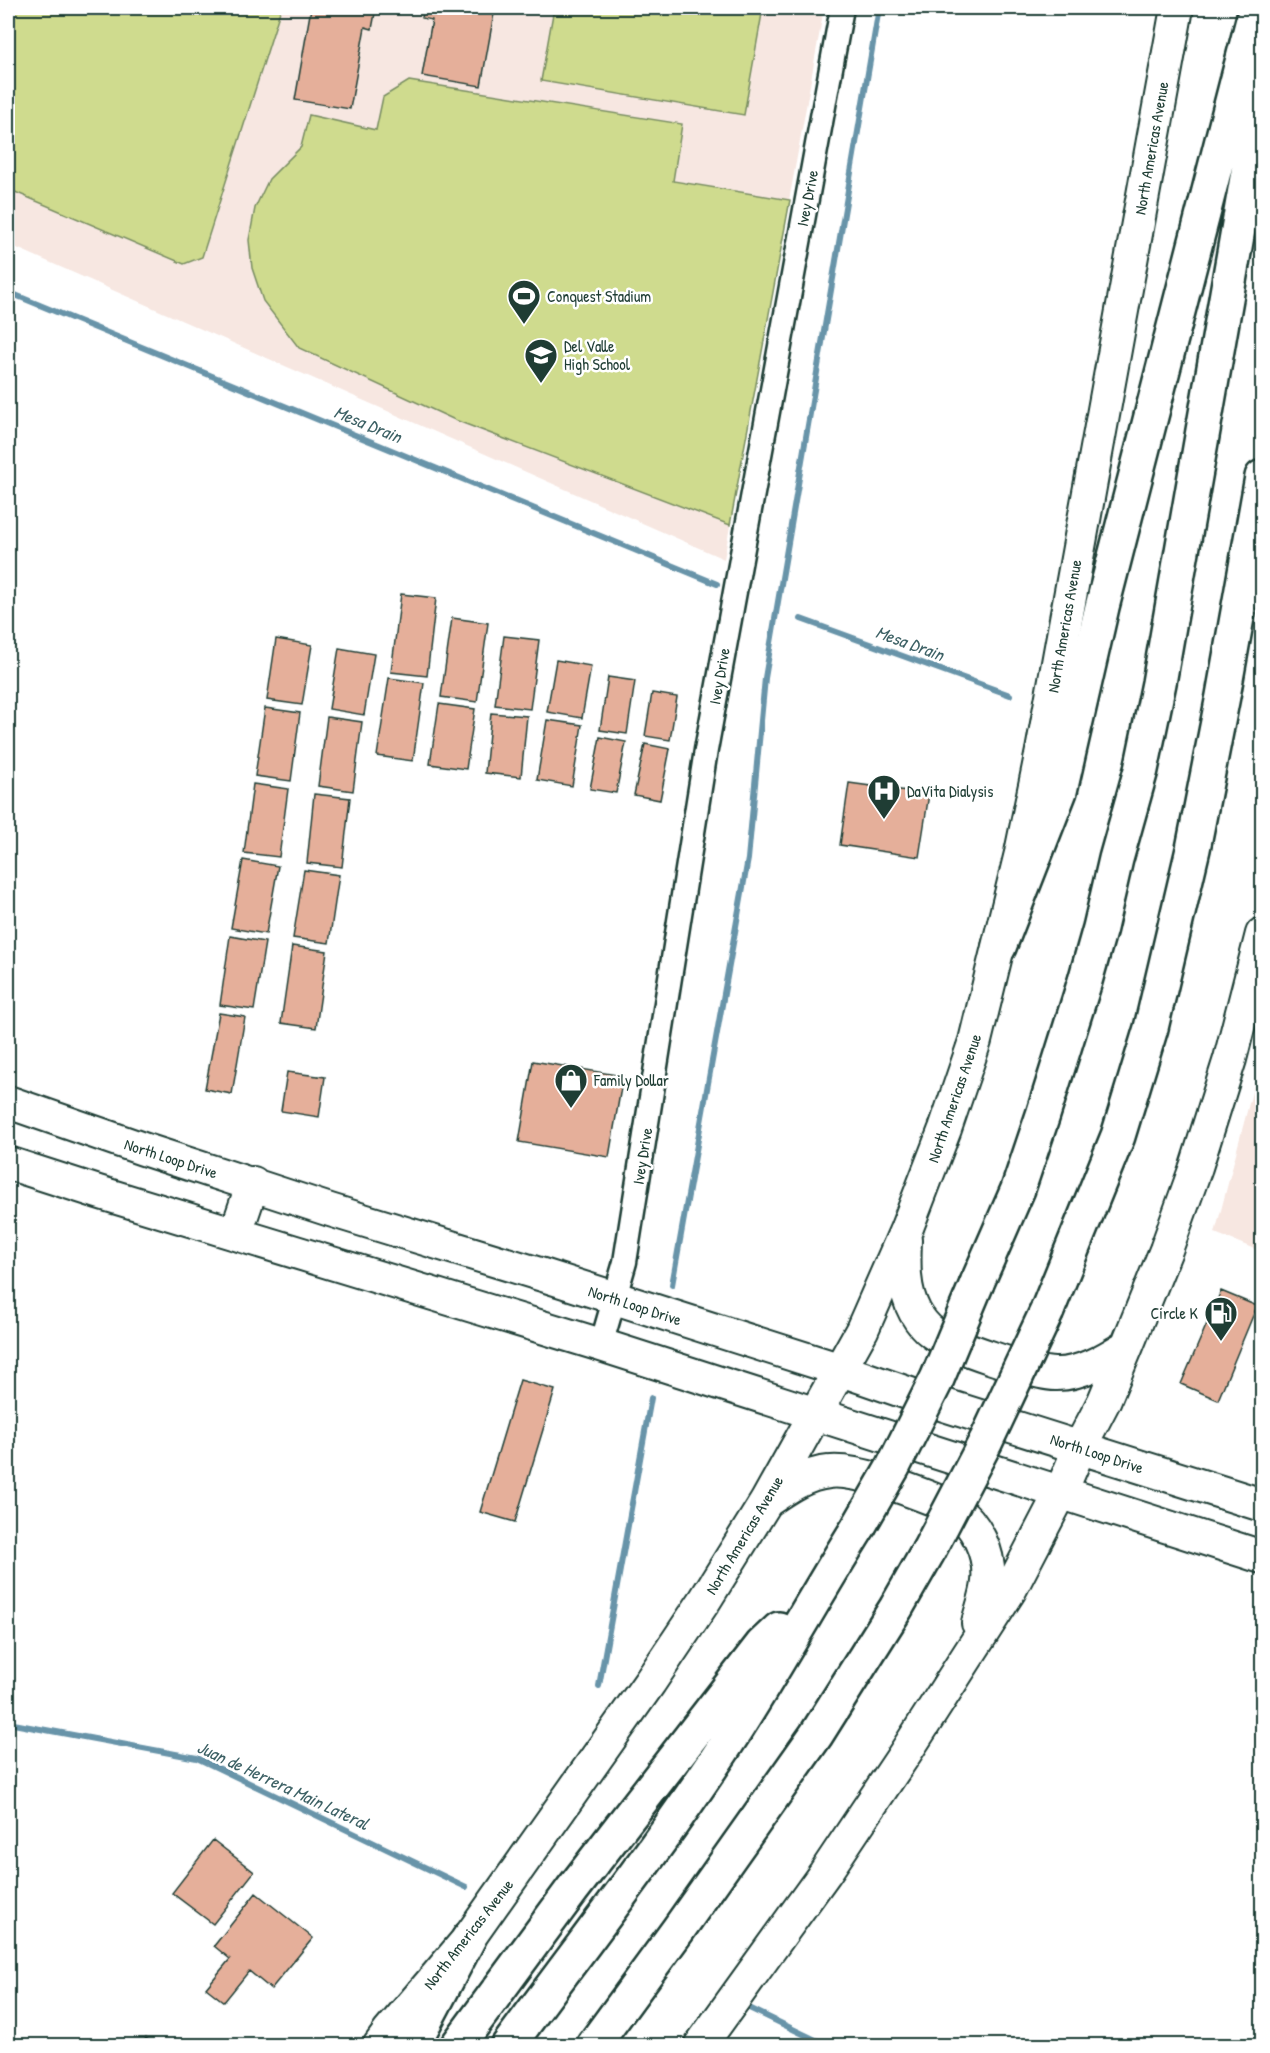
<svg xmlns="http://www.w3.org/2000/svg" width="1270" height="2053" font-family="'Patrick Hand',sans-serif">
	<style>
		.built { fill: #f7e7e1 }
		.pitch { fill: #cfdb8e; stroke: #778c61; stroke-width: 1.5 }
		.lines { fill: none; stroke-linecap: round; stroke-linejoin: round }
		.stream { stroke: #6894a9; stroke-width: 6 }
		.building { fill: #e5af9a; stroke: #1f3d34; stroke-width: 1.5 }
		.minor-casing { stroke: #1f3d34; stroke-width: 27 }
		.secondary-casing { stroke: #1f3d34; stroke-width: 36 }
		.motorway-casing { stroke: #1f3d34; stroke-width: 38 }
		.minor { stroke: #fff; stroke-width: 22 }
		.secondary { stroke: #fff; stroke-width: 32 }
		.motorway { stroke: #fff; stroke-width: 33 }
		.motorway-bridge-casing { stroke: #1f3d34; stroke-width: 38; stroke-linecap: butt }
		.motorway-bridge { stroke: #fff; stroke-width: 33 }
		.labels { text-anchor: middle; dominant-baseline: central; stroke-width: 5; stroke-linejoin: round; paint-order: stroke }
		.street-label { font-size: 16px; fill: #1f3d34; stroke: #fff }
		.poi-label { font-size: 16px; fill: #1f3d34; stroke: #fff; text-anchor: start }
		.water-label { font-size: 18px; font-style: italic; fill: #3d6165; stroke: #fff }
	</style>
	<rect width="100%" height="100%" fill="#fff"/>
	<filter id="ink" filterUnits="userSpaceOnUse"><feTurbulence type="fractalNoise" baseFrequency=".0167" numOctaves="2"/><feDisplacementMap in="SourceGraphic" scale="12" xChannelSelector="R" yChannelSelector="G"/><feConvolveMatrix kernelMatrix="1 2 1 2 8 2 1 2 1" color-interpolation-filters="sRGB"/></filter>
	<g filter="url(#ink)">
		<path class="built" d="M 8,8 L 824,8 L 724,559 L 8,244 Z
			M 1262,1054 L 1262,1252 L 1215,1233 Z"/>
		<path class="pitch" d="M 8,8 L 281,8 L 202,257 L 184,264 L 8,189 Z
			M 554,8 L 763,8 L 744,115 L 541,81 Z
			M 409,81 L 682,124 L 673,181 L 790,200 L 730,525 L 455,420 L 299,348 L 263,301 L 252,268 L 249,240 L 255,208 L 269,179 L 301,147 L 309,115 L 376,130 L 383,97 Z"/>
		<g class="lines">
			<path class="stream" d="M 8,292 L 717,584
				M 801,619 L 1010,695
				M 672,1285 L 748,859 L 765,678 L 879,8
				M 599,1686 L 651,1398
				M 8,1723 L 197,1758 L 466,1887
				M 743,2005 L 828,2046"/>
		</g>
		<path class="building" d="M 311,8 L 376,8 L 372,29 L 365,27 L 350,109 L 295,100 Z
			M 424,8 L 495,8 L 481,86 L 422,76 L 432,20 L 422,18 Z
			M 401,594 L 436,598 L 427,676 L 391,672 Z
			M 452,618 L 488,623 L 477,702 L 441,697 Z
			M 504,636 L 539,640 L 530,709 L 495,705 Z
			M 276,639 L 312,645 L 302,705 L 267,700 Z
			M 339,648 L 374,654 L 364,715 L 329,709 Z
			M 556,660 L 591,666 L 582,718 L 547,712 Z
			M 608,677 L 635,681 L 627,734 L 600,730 Z
			M 389,678 L 424,683 L 413,761 L 377,756 Z
			M 652,693 L 677,697 L 670,740 L 645,736 Z
			M 439,704 L 475,709 L 466,769 L 430,764 Z
			M 265,708 L 300,713 L 291,781 L 255,776 Z
			M 491,713 L 527,716 L 521,777 L 485,773 Z
			M 327,717 L 362,722 L 353,791 L 318,786 Z
			M 547,720 L 582,725 L 572,786 L 537,780 Z
			M 600,737 L 626,742 L 616,793 L 590,789 Z
			M 645,744 L 670,749 L 660,800 L 634,795 Z
			M 849,783 L 929,794 L 919,857 L 840,845 Z
			M 253,784 L 288,789 L 279,857 L 244,853 Z
			M 314,794 L 350,798 L 342,867 L 307,863 Z
			M 243,860 L 278,866 L 266,934 L 231,928 Z
			M 304,870 L 339,875 L 329,943 L 293,938 Z
			M 230,936 L 265,942 L 254,1010 L 220,1005 Z
			M 292,946 L 327,951 L 316,1028 L 281,1023 Z
			M 219,1013 L 245,1017 L 232,1094 L 205,1089 Z
			M 533,1061 L 623,1076 L 609,1157 L 519,1142 Z
			M 287,1072 L 325,1077 L 319,1117 L 281,1111 Z
			M 1221,1291 L 1257,1306 L 1218,1400 L 1181,1384 Z
			M 520,1380 L 555,1390 L 515,1522 L 480,1512 Z
			M 213,1840 L 254,1872 L 213,1924 L 172,1893 Z
			M 256,1893 L 313,1938 L 271,1989 L 249,1971 L 224,2002 L 206,1988 L 230,1959 L 214,1946 Z
			M 146,2038 L 156,2046 L 140,2046 Z"/>
		<g class="lines">
			<defs>
				<path id="minor" d="M 601,1345 L 625,1262 L 706,750 L 842,8"/>
				<path id="secondary" d="M 8,1102 L 143,1149 L 330,1210 L 546,1276 L 841,1370 L 919,1397 L 1262,1505
					M 8,1163 L 98,1192 L 601,1345 L 1262,1557
					M 236,1233 L 253,1183
					M 905,1240 C 904,1264 903,1290 915,1312 C 919,1319 926,1328 933,1333 C 949,1345 1035,1374 1055,1374 C 1080,1375 1106,1359 1127,1346
					M 767,1501 C 786,1488 806,1474 829,1472 C 859,1468 924,1496 953,1507 C 976,1523 991,1554 988,1582 C 987,1596 981,1610 978,1623
					M 379,2046 L 389,2032 L 469,1938 L 650,1682 L 705,1600 L 766,1502 L 862,1330 L 906,1230 L 945,1129 L 975,1041 L 1021,853 L 1042,751 L 1177,8
					M 700,2046 L 825,1873 L 902,1758 L 1010,1590 L 1060,1494 L 1080,1447 L 1104,1401 L 1127,1346 L 1166,1250 L 1196,1167 L 1230,1059 L 1262,934"/>
				<path id="motorway" d="M 999,947 L 1060,791 L 1102,607 L 1256,8
					M 977,1283 L 1018,1189 L 1043,1115 L 1085,981 L 1100,928 L 1116,859 L 1141,770 L 1159,683 L 1262,92
					M 1047,1311 L 1118,1136 L 1151,1028 L 1193,849 L 1223,696 L 1262,477
					M 412,2046 L 469,1938
					M 457,2046 L 572,1890 L 762,1645 L 779,1629
					M 508,2046 C 585,1941 666,1838 737,1728 C 779,1662 817,1593 859,1526
					M 593,2046 L 678,1930 L 816,1735 L 896,1608 L 928,1552"/>
			</defs>
			<use href="#minor" class="minor-casing"/>
			<use href="#secondary" class="secondary-casing"/>
			<use href="#motorway" class="motorway-casing"/>
			<use href="#minor" class="minor"/>
			<use href="#secondary" class="secondary"/>
			<use href="#motorway" class="motorway"/>
			<defs>
				<path id="motorway-bridge" d="M 859,1526 L 893,1467 L 937,1379 L 977,1283
					M 928,1552 L 986,1441 L 1047,1311"/>
			</defs>
			<use href="#motorway-bridge" class="motorway-bridge-casing"/>
			<use href="#motorway-bridge" class="motorway-bridge"/>
		</g>
	</g>
	<defs>
		<symbol id="stadium-pin" viewBox="-11 -11 22 30"><path d="M0 17L-7.5 6A9.5 9.5 0 1 1 7.5 6Z" fill="#1f3d34" stroke="#fff"/><path d="M0-5a6.5 5 0 1 0 0 10a6.5 5 0 1 0 0-10ZM-3.5-1.8h7v3.6h-7Z" fill="#fff"/></symbol>
		<symbol id="school-pin" viewBox="-11 -11 22 30"><path d="M0 17L-7.5 6A9.5 9.5 0 1 1 7.5 6Z" fill="#1f3d34" stroke="#fff"/><path d="M0-5L7-2L0 1L-7-2ZM-4 1L0 2.5L4 1V4Q0 6-4 4Z" fill="#fff"/></symbol>
		<symbol id="hospital-pin" viewBox="-11 -11 22 30"><path d="M0 17L-7.5 6A9.5 9.5 0 1 1 7.5 6Z" fill="#1f3d34" stroke="#fff"/><path d="M-5-5h3v3.5h4V-5h3V5h-3V1.5h-4V5h-3Z" fill="#fff"/></symbol>
		<symbol id="shop-pin" viewBox="-11 -11 22 30"><path d="M0 17L-7.5 6A9.5 9.5 0 1 1 7.5 6Z" fill="#1f3d34" stroke="#fff"/><path d="M-5-2.5h2.3a2.7 3.5 0 0 1 5.4 0H5L5.5 6h-11ZM-1.5-2.5h3a1.5 2.3 0 0 0-3 0Z" fill="#fff"/></symbol>
		<symbol id="fuel-pin" viewBox="-11 -11 22 30"><path d="M0 17L-7.5 6A9.5 9.5 0 1 1 7.5 6Z" fill="#1f3d34" stroke="#fff"/><path d="M-5.5-6h7V0h2V4h1.3V-2.5L3-4.5l.8-.8L6-3V5H2.5V1h-1V6h-7ZM-4.2-4.7v3.2H.2V-4.7Z" fill="#fff"/></symbol>
	</defs>
	<g fill-rule="evenodd">
		<use href="#stadium-pin" x="505" y="277" width="38" height="52"/>
		<use href="#school-pin" x="522" y="336" width="38" height="52"/>
		<use href="#hospital-pin" x="865" y="772" width="38" height="52"/>
		<use href="#shop-pin" x="552" y="1061" width="38" height="52"/>
		<use href="#fuel-pin" x="1202" y="1294" width="38" height="52"/>
	</g>
	<g class="labels">
		<g class="street-label">
			<text transform="translate(1151 148) rotate(-80)">North Americas Avenue</text>
			<text transform="translate(807 198) rotate(-79)">Ivey Drive</text>
			<text transform="translate(1064 626) rotate(-80)">North Americas Avenue</text>
			<text transform="translate(719 676) rotate(-80)">Ivey Drive</text>
			<text transform="translate(954 1098) rotate(-71)">North Americas Avenue</text>
			<text transform="translate(642 1156) rotate(-81)">Ivey Drive</text>
			<text transform="translate(171 1158) rotate(18)">North Loop Drive</text>
			<text transform="translate(635 1305) rotate(18)">North Loop Drive</text>
			<text transform="translate(1097 1453) rotate(18)">North Loop Drive</text>
			<text transform="translate(744 1535) rotate(-59)">North Americas Avenue</text>
			<text transform="translate(468 1934) rotate(-52)">North Americas Avenue</text>
		</g>
		<g class="poi-label">
			<text x="547" y="296">Conquest Stadium</text>
			<text x="564" y="346">Del Valle<tspan x="564" dy="18">High School</tspan></text>
			<text x="907" y="791">DaVita Dialysis</text>
			<text x="594" y="1080">Family Dollar</text>
			<text x="1198" y="1313" text-anchor="end">Circle K</text>
		</g>
		<g class="water-label">
			<text transform="translate(368 424) rotate(22)">Mesa Drain</text>
			<text transform="translate(910 643) rotate(20)">Mesa Drain</text>
			<text transform="translate(283 1785) rotate(25)">Juan de Herrera Main Lateral</text>
		</g>
	</g>
	<rect width="1270" height="2053" fill="none" stroke="#fff" stroke-width="30"/>
	<rect x="15" y="15" width="1240" height="2023" fill="none" stroke="#1f3d34" stroke-width="2" filter="url(#ink)"/>
</svg>
